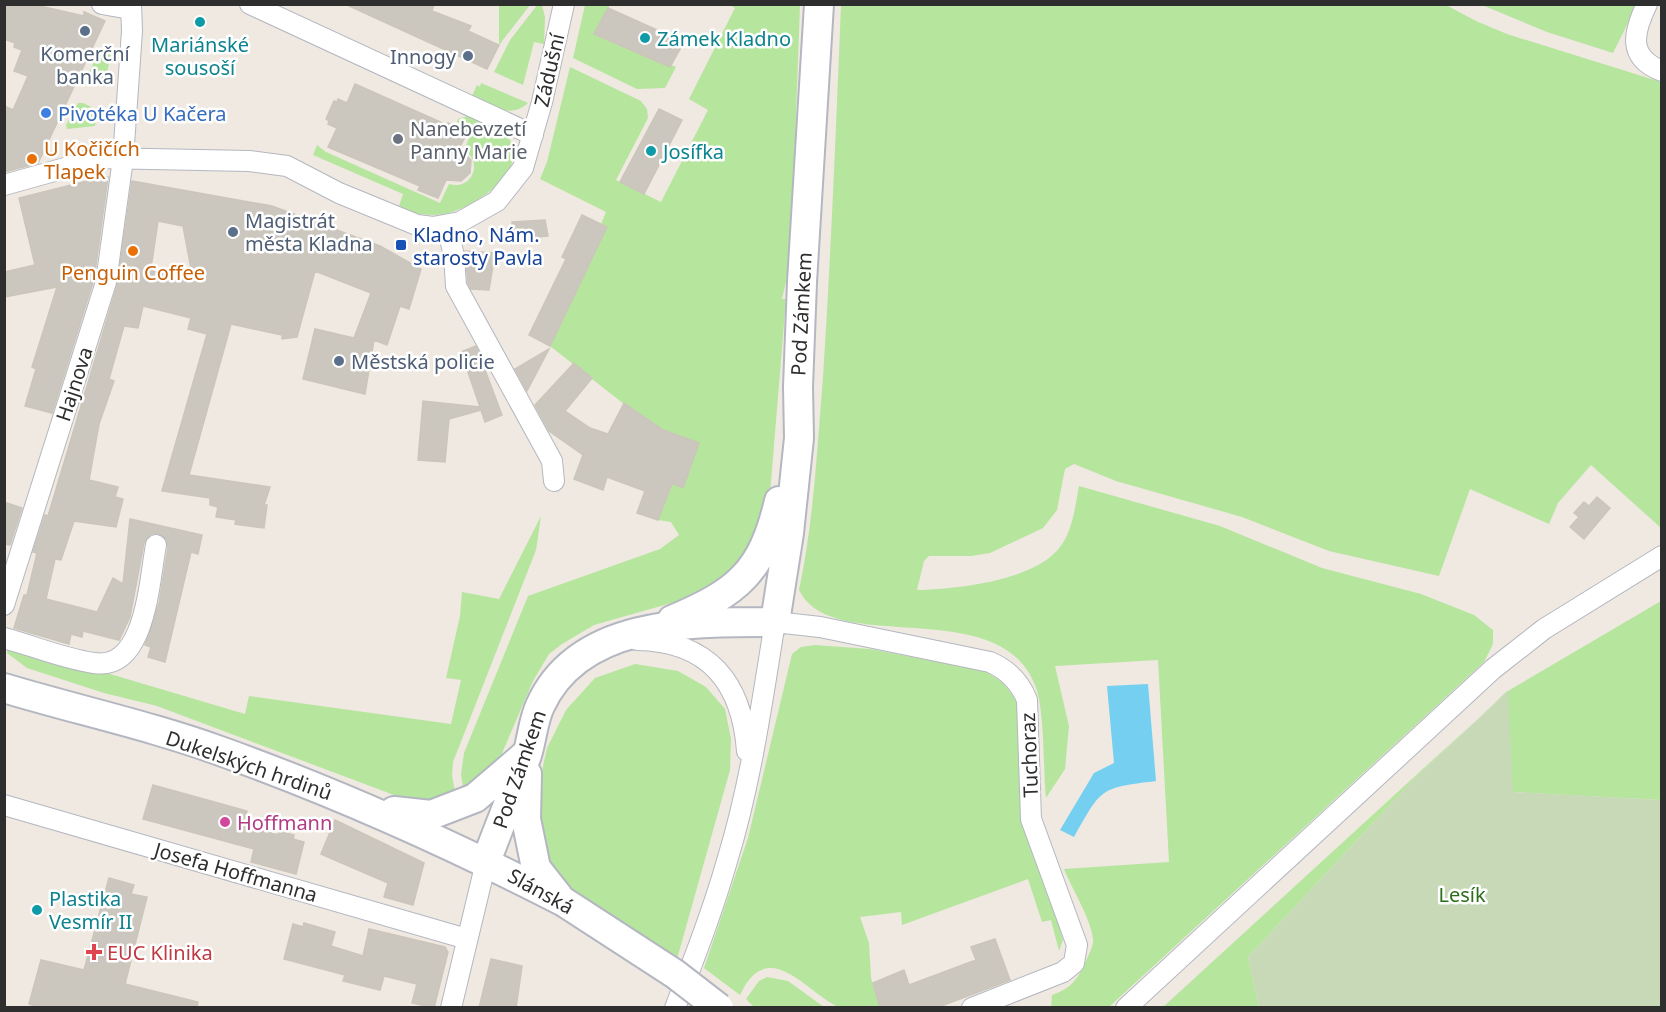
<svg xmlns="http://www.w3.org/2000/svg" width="1666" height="1012" font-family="'Noto Sans',sans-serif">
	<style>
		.green { fill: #b6e59e }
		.cemetery { fill: #c8d9b8 }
		.water { fill: #75cff0 }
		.building { fill: #cbc7bf; stroke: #cbc5ba; stroke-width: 1.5; fill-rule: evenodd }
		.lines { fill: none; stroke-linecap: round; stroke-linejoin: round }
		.minor-casing { stroke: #b4b7c1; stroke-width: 22 }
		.secondary-casing { stroke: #b4b7c1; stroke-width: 32 }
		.minor { stroke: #fff; stroke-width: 20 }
		.secondary { stroke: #fff; stroke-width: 28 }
		.secondary-bridge-casing { stroke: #b4b7c1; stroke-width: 32; stroke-linecap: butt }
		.secondary-bridge { stroke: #fff; stroke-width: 28 }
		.culture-dot { fill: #0f9aa8; stroke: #fff; stroke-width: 2 }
		.service-dot { fill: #5c6f8a; stroke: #fff; stroke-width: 2 }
		.shop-dot { fill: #3f7fe0; stroke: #fff; stroke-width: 2 }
		.worship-dot { fill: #6b7280; stroke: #fff; stroke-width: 2 }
		.food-dot { fill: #e8710a; stroke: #fff; stroke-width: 2 }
		.transit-dot { fill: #1a4fb4; stroke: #fff; stroke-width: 2 }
		.hotel-dot { fill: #d1479c; stroke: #fff; stroke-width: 2 }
		.health-dot { fill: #e0444e; stroke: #fff; stroke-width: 2 }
		.labels { text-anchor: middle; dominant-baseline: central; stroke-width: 5; stroke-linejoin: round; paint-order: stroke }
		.culture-label { font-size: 20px; fill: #0d838f; stroke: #fff; text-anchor: start }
		.service-label { font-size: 20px; fill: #4e5e75; stroke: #fff; text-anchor: start }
		.street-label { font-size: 20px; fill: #2e2e2e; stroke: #fff }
		.shop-label { font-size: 20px; fill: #366cbe; stroke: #fff; text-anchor: start }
		.worship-label { font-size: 20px; fill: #5b616d; stroke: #fff; text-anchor: start }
		.food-label { font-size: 20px; fill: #c56008; stroke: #fff; text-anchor: start }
		.transit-label { font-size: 20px; fill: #164399; stroke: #fff; text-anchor: start }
		.hotel-label { font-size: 20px; fill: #b23c85; stroke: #fff; text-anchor: start }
		.park-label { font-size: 20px; fill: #2c6e1b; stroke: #fff }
		.health-label { font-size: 20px; fill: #be3a42; stroke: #fff; text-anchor: start }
	</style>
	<rect width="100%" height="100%" fill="#efe9e1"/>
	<path class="green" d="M 538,4 L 542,5 L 545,17 L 544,44 L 534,42 L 523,85 L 494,72 L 510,40 Z
		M 499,5 L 530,5 L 499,45 Z
		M 585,5 L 610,5 L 594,34 L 676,67 L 665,88 L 637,89 L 573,58 Z
		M 730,5 L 800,5 L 792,223 L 787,277 L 782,299 L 786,299 L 770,494 L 748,561 L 708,588 L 682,600 L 594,625 L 562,644 L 549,654 L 533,681 L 500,758 L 464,793 L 461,775 L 464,753 L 528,596 L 660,549 L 679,535 L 671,522 L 658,520 L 672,483 L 683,487 L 699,443 L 652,426 L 550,346 L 607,227 L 601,224 L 606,212 L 540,179 L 547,162 L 570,67 L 641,101 L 647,109 L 648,118 L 616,180 L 661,202 L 708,110 L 689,99 L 735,8 Z
		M 841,5 L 1446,5 L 1476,21 L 1507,34 L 1661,82 L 1661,528 L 1591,465 L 1558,503 L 1549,524 L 1470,489 L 1439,576 L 1329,551 L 1242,517 L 1116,481 L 1074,464 L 1065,469 L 1057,510 L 1043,528 L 990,553 L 971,556 L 929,556 L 924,561 L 917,590 C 956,589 1035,581 1060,547 C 1073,530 1075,507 1079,486 L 1220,526 L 1322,568 L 1421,594 L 1474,615 L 1493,630 L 1493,644 L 1484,662 L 1109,1007 L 1051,1007 L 1052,995 C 1067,990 1075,983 1082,969 C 1086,960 1091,952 1093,943 C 1095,926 1071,887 1064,869 L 1169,862 L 1158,660 L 1055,666 L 1069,726 L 1065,769 L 1046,798 C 1043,769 1045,709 1035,685 C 999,592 831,658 799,590 C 814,520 817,448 823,377 C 831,253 836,129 841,5 Z
		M 1482,5 L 1637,5 L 1613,53 L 1547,32 Z
		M 104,48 L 111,54 L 104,87 L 86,80 L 99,50 Z
		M 481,83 L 528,103 C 509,120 491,105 472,96 L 477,85 L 480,87 Z
		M 78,103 L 83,103 L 98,110 L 95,126 L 67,129 L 66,125 Z
		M 471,115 C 482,121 499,126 507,136 C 533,169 475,207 448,213 C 432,217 417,214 402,210 L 399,206 L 403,194 L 313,155 L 317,145 L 326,152 L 440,203 L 449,184 C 472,191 484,162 464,150 L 473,129 L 457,122 L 458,119 Z
		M 541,516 L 536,550 L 453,762 L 452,776 L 456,796 L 422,800 L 394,795 L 157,706 L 104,693 L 27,668 L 7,653 L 9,644 L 245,714 L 249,696 L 451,724 L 461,680 L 446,678 L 460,616 L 462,592 L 499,599 Z
		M 1661,601 L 1661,800 L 1512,792 L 1507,691 L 1415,778 L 1248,957 L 1259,1007 L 1162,1008 L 1508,691 Z
		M 815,645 L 870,649 L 985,671 L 1002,682 L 1015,698 L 1022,714 L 1049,892 L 1063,940 L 1059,951 L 1051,920 L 1042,922 L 1028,879 L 902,925 L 901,912 L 860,917 L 869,943 L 871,978 L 880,1007 C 869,1007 849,1011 838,1007 C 806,992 768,935 740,995 L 704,968 L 748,838 L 792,654 L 801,647 Z
		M 635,664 L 678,671 L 706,687 L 725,709 L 731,739 L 730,770 L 677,959 L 574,892 L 548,858 L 537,824 L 538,789 L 547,748 L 566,710 L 595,678 Z
		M 767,977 L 788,981 L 824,1007 L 754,1007 L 746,999 L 759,981 Z"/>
	<path class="cemetery" d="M 1508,691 L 1513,792 L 1661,800 L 1661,1007 L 1259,1007 L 1248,957 L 1415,778 Z"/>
	<path class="water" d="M 1148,684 L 1156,781 C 1099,788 1102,788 1074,837 L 1060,830 L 1094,773 L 1114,763 L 1107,686 Z"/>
	<path class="building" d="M 4,4 L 31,4 L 84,16 L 84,12 L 105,21 L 38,163 L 4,172 L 4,106 L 13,110 L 28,76 L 14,71 L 22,50 L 14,47 L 15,43 L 4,39 Z
		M 345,4 L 434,4 L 432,11 L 471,26 L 468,31 L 499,45 L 487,69 Z
		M 608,8 L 684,42 L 670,67 L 594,34 Z
		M 355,84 L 447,125 L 448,123 L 468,131 L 459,149 L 471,160 L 470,173 L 461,181 L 446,180 L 438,198 L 418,190 L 420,186 L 328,147 L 337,128 L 328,124 L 329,121 L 326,119 L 334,101 L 337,102 L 338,99 L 347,103 Z
		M 659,109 L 682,120 L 644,194 L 620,182 Z
		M 103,177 L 108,177 L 94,279 L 52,413 L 25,406 L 36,369 L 32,367 L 57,287 L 4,297 L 4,272 L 35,265 L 19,198 Z
		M 132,181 L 272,206 L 380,246 L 421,269 L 409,309 L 400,306 L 387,345 L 374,340 L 365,394 L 303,379 L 315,329 L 354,338 L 371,293 L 315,271 L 297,337 L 282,339 L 282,335 L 231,324 L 189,475 L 270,487 L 264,505 L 267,505 L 264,528 L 235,524 L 236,520 L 216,517 L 218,507 L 210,505 L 210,498 L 162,491 L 207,334 L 188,329 L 191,318 L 143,306 L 138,328 L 124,326 L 109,379 L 114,381 L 99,424 L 89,480 L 118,487 L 115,497 L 123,499 L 116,527 L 74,521 L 61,560 L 55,559 L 46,599 L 97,612 L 113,578 L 123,584 L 130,519 L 202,535 L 198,554 L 191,552 L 165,662 L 148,657 L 151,647 L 145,645 L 159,603 L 168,547 L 167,540 L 158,533 L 151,534 L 144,543 L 130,617 L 119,640 L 83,631 L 82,637 L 71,634 L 69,644 L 14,628 L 24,595 L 27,595 L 37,553 L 33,552 L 45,515 L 48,516 L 117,286 ZM 158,221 L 183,226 L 193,279 L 151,268 Z
		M 582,215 L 607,227 L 550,346 L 529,335 L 566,259 L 562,257 Z
		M 545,220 L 548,236 L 513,239 L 512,222 Z
		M 465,251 L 495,253 L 489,290 L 471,289 L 468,283 Z
		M 476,346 L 502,415 L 485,422 L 481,410 L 449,419 L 445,462 L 418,460 L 423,401 L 480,407 L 461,352 Z
		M 549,349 L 527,391 L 515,369 Z
		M 574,363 L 592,378 L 565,411 L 590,428 L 608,434 L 624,403 L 663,430 L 699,443 L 683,488 L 672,483 L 658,520 L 637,513 L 645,491 L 607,477 L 603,490 L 574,479 L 583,455 L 549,431 L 535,405 Z
		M 1597,497 L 1610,508 L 1584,539 L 1570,527 L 1579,517 L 1574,513 L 1584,502 L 1589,506 Z
		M 4,502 L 22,508 L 10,545 L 4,544 Z
		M 153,785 L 247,811 L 243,825 L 278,835 L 279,831 L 294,835 L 293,839 L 304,842 L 296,874 L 251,862 L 254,849 L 143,819 Z
		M 335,820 L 424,863 L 413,905 L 384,897 L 388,883 L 321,854 Z
		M 109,878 L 134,885 L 131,894 L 147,897 L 125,984 L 198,1002 L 197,1008 L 41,1008 L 29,1004 L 41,960 L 84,970 Z
		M 304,923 L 335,932 L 331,946 L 363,956 L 369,929 L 445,947 L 448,952 L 434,1008 L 412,1003 L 417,984 L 384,976 L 380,990 L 343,981 L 345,975 L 284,959 L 293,924 L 303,927 Z
		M 995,939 L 1010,980 L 936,1008 L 880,1008 L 873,983 L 904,970 L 909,985 L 976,960 L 971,947 Z
		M 491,959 L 522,966 L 516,1008 L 479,1008 Z"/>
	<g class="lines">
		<defs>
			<path id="minor" d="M 102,4 L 130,9
				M 250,4 L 533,135
				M 1647,4 C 1634,31 1626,57 1662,71
				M 4,185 L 101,158 L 249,161 L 287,166 L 339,193 L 417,225 L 433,227 L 460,222 L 497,201 L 523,168 L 542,102 L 564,4
				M 447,226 L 454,256 L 456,286 L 552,461 L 554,481
				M 4,605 L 106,282 L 123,159 L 132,31 L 131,4
				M 4,638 C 34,646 64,659 94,663 C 146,671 149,581 156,545
				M 637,640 C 709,641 742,683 747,751
				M 4,805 L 467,939
				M 451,1008 L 486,862
				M 675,1008 C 694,959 713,910 727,861 C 751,783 762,702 775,622 L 820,627 L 990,662 C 1008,670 1020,682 1027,700 L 1031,819 L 1077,945 L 1074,963 L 1063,972 L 972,1008
				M 1126,1008 L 1493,669 L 1544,629 L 1662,556"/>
			<path id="secondary" d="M 672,620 C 738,592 762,573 779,501
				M 4,688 C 77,710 152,726 223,752 C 340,794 453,845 564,902
				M 527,774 L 526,819 L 536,868 L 558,896
				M 394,811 L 431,815 L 475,798 L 524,756
				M 486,862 C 499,826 514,791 527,755 C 532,739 533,721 540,706 C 579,619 694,622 775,622 L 789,533 L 799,438 L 798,387 L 802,282 L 819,4"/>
		</defs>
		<use href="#minor" class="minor-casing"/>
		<use href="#secondary" class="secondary-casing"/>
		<use href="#minor" class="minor"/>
		<use href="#secondary" class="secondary"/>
		<defs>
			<path id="secondary-bridge" d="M 564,902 L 675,974 L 719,1008"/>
		</defs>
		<use href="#secondary-bridge" class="secondary-bridge-casing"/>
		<use href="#secondary-bridge" class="secondary-bridge"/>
	</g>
	<g class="culture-dot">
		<circle cx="200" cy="22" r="6"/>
		<circle cx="645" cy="38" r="6"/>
		<circle cx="651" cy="151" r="6"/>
		<circle cx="37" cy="910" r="6"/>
	</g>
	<g class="service-dot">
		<circle cx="85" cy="31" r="6"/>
		<circle cx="468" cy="56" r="6"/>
		<circle cx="233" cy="232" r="6"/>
		<circle cx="339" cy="361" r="6"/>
	</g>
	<circle class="shop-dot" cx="46" cy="113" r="6"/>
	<circle class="worship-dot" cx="398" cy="139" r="6"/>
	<g class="food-dot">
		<circle cx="32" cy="159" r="6"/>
		<circle cx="133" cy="251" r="6"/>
	</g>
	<rect class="transit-dot" x="395" y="239" width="12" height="12" rx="3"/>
	<circle class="hotel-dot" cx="225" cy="822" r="6"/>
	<path class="health-dot" d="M91 943h6v6h6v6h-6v6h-6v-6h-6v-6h6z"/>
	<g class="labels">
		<g class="culture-label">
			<text x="657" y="38">Zámek Kladno</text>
			<text x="200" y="44" text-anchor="middle">Mariánské<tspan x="200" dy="23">sousoší</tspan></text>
			<text x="663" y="151">Josífka</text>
			<text x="49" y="898">Plastika<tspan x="49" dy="23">Vesmír II</tspan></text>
		</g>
		<g class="service-label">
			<text x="85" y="53" text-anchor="middle">Komerční<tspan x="85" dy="23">banka</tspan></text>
			<text x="456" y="56" text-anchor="end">Innogy</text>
			<text x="245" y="220">Magistrát<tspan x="245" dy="23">města Kladna</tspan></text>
			<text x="351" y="361">Městská policie</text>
		</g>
		<g class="street-label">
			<text transform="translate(549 70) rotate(-77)">Zádušní</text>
			<text transform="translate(801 314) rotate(-87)">Pod Zámkem</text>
			<text transform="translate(74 384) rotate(-72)">Hajnova</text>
			<text transform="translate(1029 755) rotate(-92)">Tuchoraz</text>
			<text transform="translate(249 765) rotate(19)">Dukelských hrdinů</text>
			<text transform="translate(519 769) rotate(-71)">Pod Zámkem</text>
			<text transform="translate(236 872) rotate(16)">Josefa Hoffmanna</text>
			<text transform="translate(541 891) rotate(29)">Slánská</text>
		</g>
		<g class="shop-label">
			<text x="58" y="113">Pivotéka U Kačera</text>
		</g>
		<g class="worship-label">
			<text x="410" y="128">Nanebevzetí<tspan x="410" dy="23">Panny Marie</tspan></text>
		</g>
		<g class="food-label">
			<text x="44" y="148">U Kočičích<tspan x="44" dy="23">Tlapek</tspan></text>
			<text x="133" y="272" text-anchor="middle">Penguin Coffee</text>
		</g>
		<g class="transit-label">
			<text x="413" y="234">Kladno, Nám.<tspan x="413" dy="23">starosty Pavla</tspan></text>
		</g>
		<g class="hotel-label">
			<text x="237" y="822">Hoffmann</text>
		</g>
		<g class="park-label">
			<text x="1462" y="894">Lesík</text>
		</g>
		<g class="health-label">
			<text x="107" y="952">EUC Klinika</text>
		</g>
	</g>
	<rect width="1666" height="1012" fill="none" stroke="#2e2e2e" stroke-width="12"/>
</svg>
